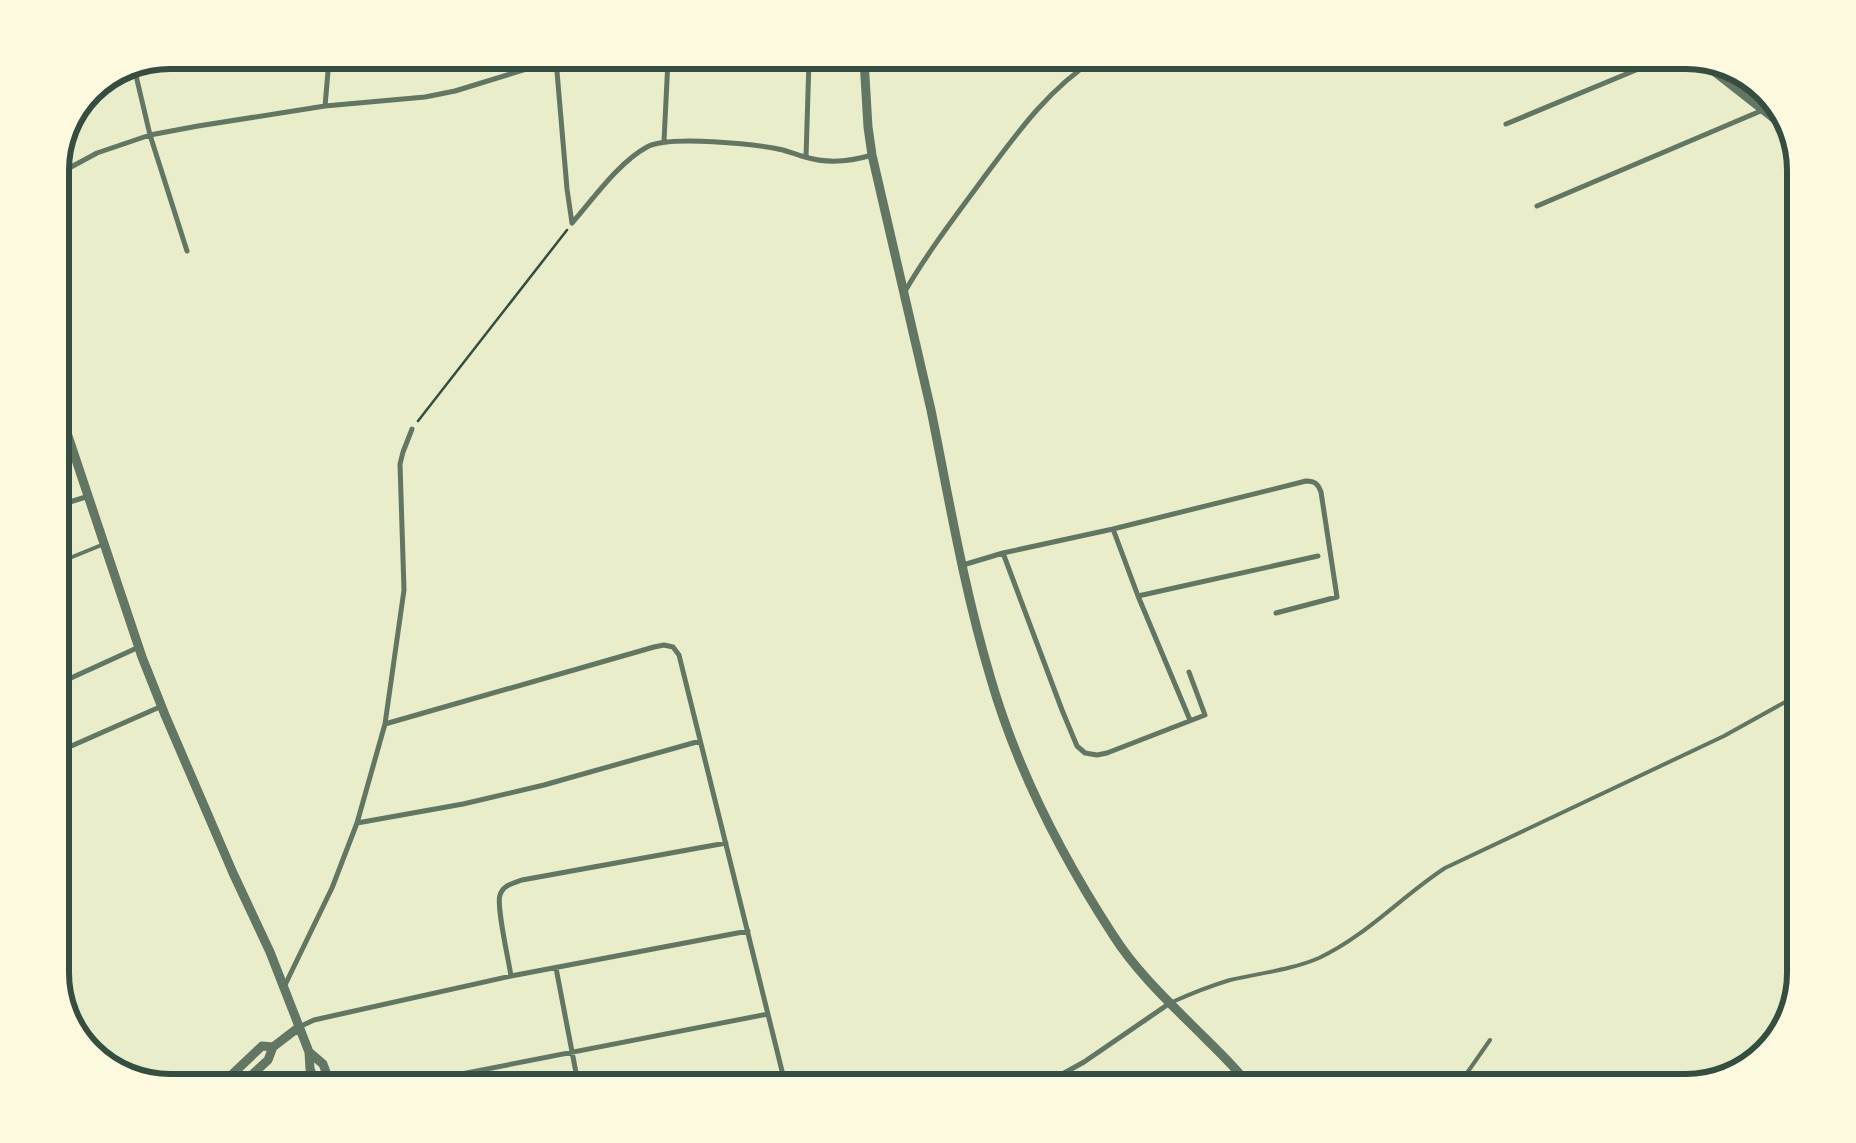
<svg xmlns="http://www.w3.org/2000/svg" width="1856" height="1143" font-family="Poppins,sans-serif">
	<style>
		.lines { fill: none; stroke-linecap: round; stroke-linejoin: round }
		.path { stroke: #344e41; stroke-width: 2.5 }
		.service { stroke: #617663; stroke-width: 4 }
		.minor { stroke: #617663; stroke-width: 5 }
		.tertiary { stroke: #617663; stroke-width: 9 }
		.rim { fill: none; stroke: #344e41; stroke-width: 6 }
	</style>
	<rect width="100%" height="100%" fill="#e9edc9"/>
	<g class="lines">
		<path class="path" d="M 418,421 L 567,230"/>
		<path class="service" d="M 60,562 L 104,544
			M 1170,1003 C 1190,994 1210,986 1230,980 C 1260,973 1291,970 1319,958 C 1366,936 1402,896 1445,868 L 1724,736 L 1796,696
			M 1460,1083 L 1490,1040"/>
		<path class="minor" d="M 556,60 L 567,189 L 572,223
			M 134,67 L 150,135 L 187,251
			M 325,106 L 329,60
			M 1506,124 L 1660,60
			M 664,141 L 668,60
			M 806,157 L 809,60
			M 60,173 L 97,153 L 150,135 L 198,126 L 325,106 L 425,97 L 455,91 L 556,60
			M 1537,206 L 1763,110
			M 572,223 C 593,199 619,162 647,147 C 668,135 757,144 783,150 C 790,152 797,155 805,157 C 828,164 849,162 872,155
			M 904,293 C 927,253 955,217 982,180 C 1015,136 1047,90 1094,60
			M 60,461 L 75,456
			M 60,505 L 89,496
			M 1113,529 L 1138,596 L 1318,556
			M 1003,553 L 1062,710 L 1077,746 L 1085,753 L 1097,755 L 1107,753 L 1205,715 L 1189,672
			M 963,565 L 1003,553 L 1113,529 L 1306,481 C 1315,481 1318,484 1321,492 L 1337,597 L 1276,613
			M 1138,596 L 1190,720
			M 60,683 L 139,647
			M 385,724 L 654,647 L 664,645 L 673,647 L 679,655 L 785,1083
			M 60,751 L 162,706
			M 357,823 L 463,804 L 544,785 L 700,741
			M 556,968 L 578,1083
			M 511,976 C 509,962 496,905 500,895 C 503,885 514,883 522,880 L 726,843
			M 284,987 L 332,888 L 357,823 L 385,724 L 404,590 L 400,464 L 403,452 L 412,429
			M 299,1027 L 314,1020 L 511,976 L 748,931
			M 415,1083 L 768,1014
			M 1046,1083 L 1084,1062 L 1170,1003"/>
		<path class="tertiary" d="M 864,60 L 868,127 L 872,155 C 892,240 912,325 931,410 C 949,499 964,589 990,676 C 1016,767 1061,855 1113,935 C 1137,973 1173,1006 1205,1038 C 1219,1052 1235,1067 1247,1083
			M 1706,65 L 1785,127
			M 60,412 L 142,657 L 165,715 L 233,873 L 270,952 L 309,1052 L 310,1069 L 316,1083
			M 309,1052 L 323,1064 L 330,1083
			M 223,1083 L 262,1046 L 273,1047
			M 243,1083 L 268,1060 L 273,1047 L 299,1027"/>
	</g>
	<path d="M0 0H1856V1143H0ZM170 69H1686A101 101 0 0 1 1787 170V973A101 101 0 0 1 1686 1074H170A101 101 0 0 1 69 973V170A101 101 0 0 1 170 69Z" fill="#fefae0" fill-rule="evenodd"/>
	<path class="rim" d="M170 69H1686A101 101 0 0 1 1787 170V973A101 101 0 0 1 1686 1074H170A101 101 0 0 1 69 973V170A101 101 0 0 1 170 69Z"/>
</svg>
